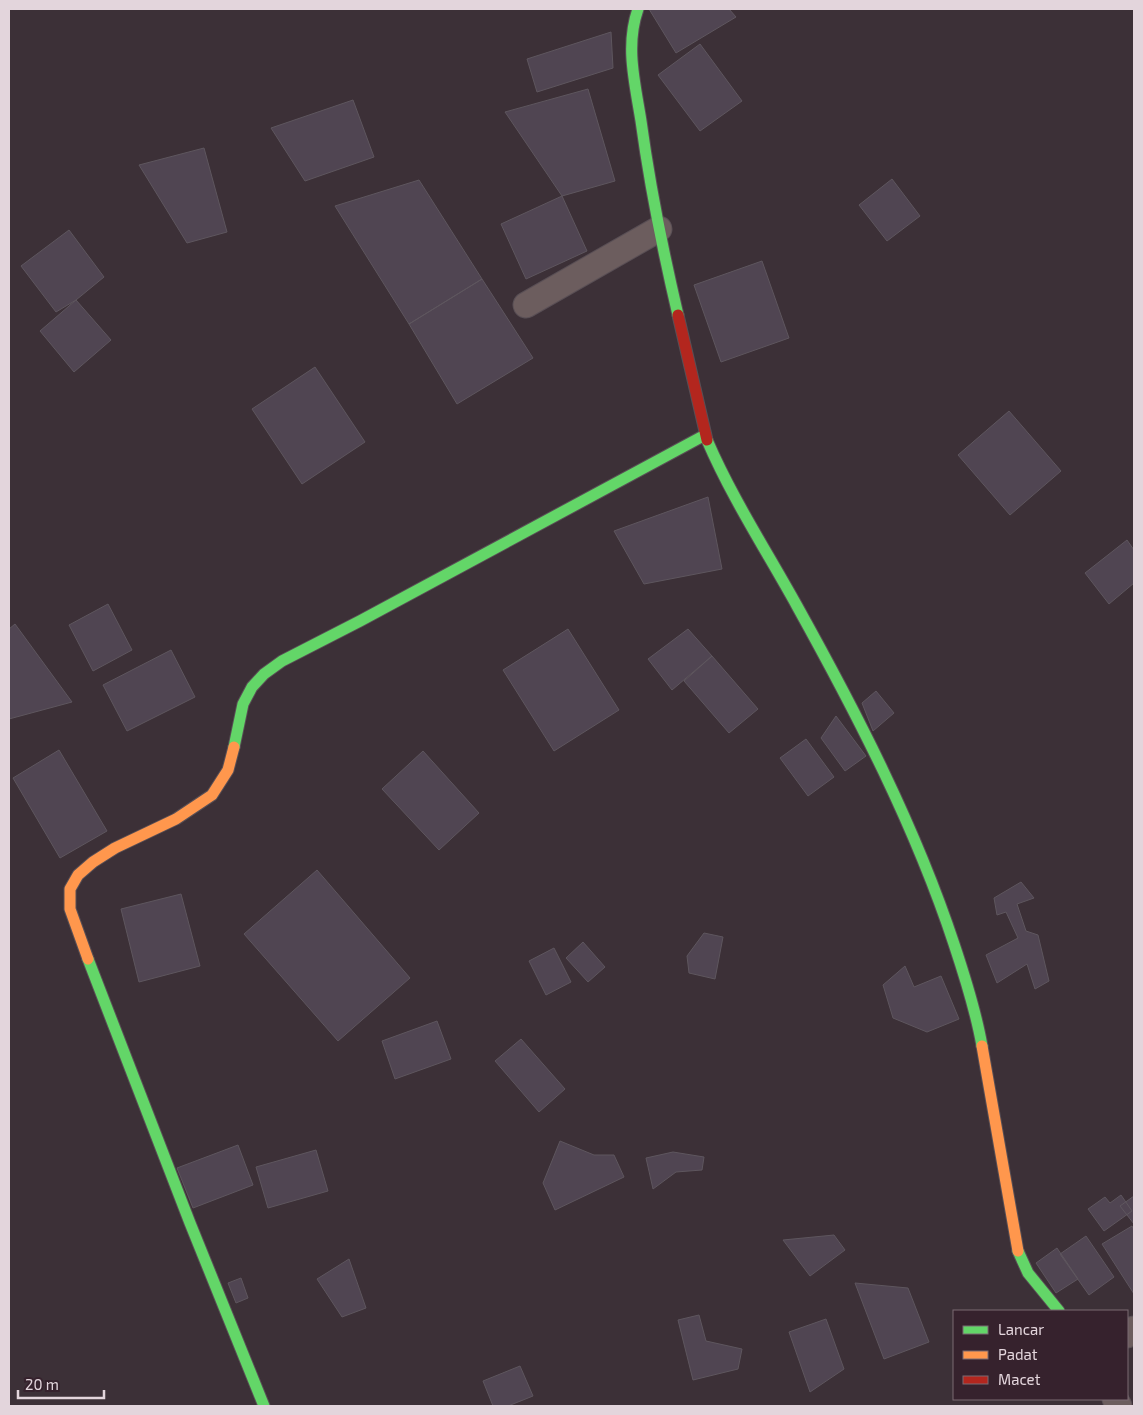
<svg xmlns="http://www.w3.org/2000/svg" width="1143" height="1415" font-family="'Exo 2',sans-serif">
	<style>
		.building { fill: #504552; stroke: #5e565e }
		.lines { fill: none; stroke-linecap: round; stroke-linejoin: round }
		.street-casing { stroke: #594f55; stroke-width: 27 }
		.fast-casing { stroke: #594f55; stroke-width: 13 }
		.slow-casing { stroke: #594f55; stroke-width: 13 }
		.jam-casing { stroke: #594f55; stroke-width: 13 }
		.street { stroke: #6c5d5e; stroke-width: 25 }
		.fast { stroke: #63d668; stroke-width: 11 }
		.slow { stroke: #ff974d; stroke-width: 11 }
		.jam { stroke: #b3261e; stroke-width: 11 }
	</style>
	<rect width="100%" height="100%" fill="#3c3037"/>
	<path class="building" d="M 649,9 L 729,9 L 736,17 L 676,53 Z
		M 611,32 L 613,68 L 537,92 L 527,59 Z
		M 700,44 L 742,101 L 700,131 L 658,75 Z
		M 588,89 L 615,181 L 562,196 L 505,112 Z
		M 353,100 L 374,157 L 305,181 L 271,128 Z
		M 204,148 L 227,232 L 187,243 L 139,165 Z
		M 892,179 L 920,216 L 887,241 L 859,205 Z
		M 419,180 L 482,279 L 409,324 L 335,206 Z
		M 562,196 L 587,251 L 526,279 L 501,224 Z
		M 69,230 L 104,277 L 76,300 L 56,312 L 21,266 Z
		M 762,261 L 789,338 L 721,362 L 694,285 Z
		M 482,279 L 533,358 L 457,404 L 409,324 Z
		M 76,300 L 111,340 L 74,372 L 40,331 Z
		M 315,367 L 365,442 L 302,484 L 252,409 Z
		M 1009,411 L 1061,471 L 1010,515 L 958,455 Z
		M 708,497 L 722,569 L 644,584 L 614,531 Z
		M 1127,540 L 1134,550 L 1134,583 L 1109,604 L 1085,573 Z
		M 108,604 L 132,650 L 93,671 L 69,625 Z
		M 15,624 L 72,702 L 9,719 L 9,629 Z
		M 568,629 L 619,710 L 554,751 L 503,670 Z
		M 688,629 L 712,656 L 672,690 L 648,659 Z
		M 171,650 L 195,697 L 127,731 L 103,685 Z
		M 712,656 L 758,709 L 729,733 L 684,681 Z
		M 876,691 L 894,713 L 873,731 L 862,703 Z
		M 836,716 L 866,756 L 845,771 L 821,738 Z
		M 806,739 L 834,777 L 808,796 L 780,758 Z
		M 59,750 L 107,831 L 60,858 L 13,778 Z
		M 423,751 L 479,813 L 439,850 L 382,789 Z
		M 317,870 L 410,978 L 338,1041 L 244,934 Z
		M 1021,882 L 1034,898 L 1017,904 L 1026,931 L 1038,935 L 1049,981 L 1035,989 L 1027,964 L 997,983 L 986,955 L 1018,938 L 1006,912 L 997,915 L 994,898 Z
		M 181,894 L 200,966 L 139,982 L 121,909 Z
		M 704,933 L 723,937 L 715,979 L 689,973 L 687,956 Z
		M 583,942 L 605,967 L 588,982 L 566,958 Z
		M 554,948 L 571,982 L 546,995 L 529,961 Z
		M 905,966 L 914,987 L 941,976 L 959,1019 L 927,1032 L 893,1018 L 883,985 Z
		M 437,1021 L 451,1059 L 395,1079 L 382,1041 Z
		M 521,1039 L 565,1089 L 539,1112 L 495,1061 Z
		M 560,1141 L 594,1155 L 614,1155 L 624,1177 L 555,1210 L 543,1183 Z
		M 238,1145 L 253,1185 L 193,1208 L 177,1168 Z
		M 316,1150 L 328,1191 L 268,1208 L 256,1167 Z
		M 673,1152 L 704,1157 L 702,1170 L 676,1172 L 653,1189 L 646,1158 Z
		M 1121,1195 L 1132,1211 L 1104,1231 L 1088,1209 L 1105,1197 L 1110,1203 Z
		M 1134,1196 L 1134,1224 L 1120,1206 Z
		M 1132,1226 L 1134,1230 L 1134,1294 L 1102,1244 Z
		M 834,1235 L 845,1250 L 810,1276 L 783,1240 Z
		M 1086,1236 L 1114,1277 L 1089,1295 L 1060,1254 Z
		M 1057,1248 L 1078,1279 L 1056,1293 L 1036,1263 Z
		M 349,1259 L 366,1308 L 342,1317 L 317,1279 Z
		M 241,1278 L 248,1298 L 236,1303 L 228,1283 Z
		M 855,1283 L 908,1288 L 929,1342 L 884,1359 Z
		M 699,1315 L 706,1341 L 742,1349 L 738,1369 L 693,1380 L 678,1320 Z
		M 826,1319 L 844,1369 L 810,1392 L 789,1332 Z
		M 520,1366 L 533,1396 L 508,1406 L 493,1406 L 483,1381 Z"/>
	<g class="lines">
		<defs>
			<path id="street" d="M 526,305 L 659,229
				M 1127,1335 L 1134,1329
				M 1115,1399 L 1119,1406"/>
			<path id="fast" d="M 638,9 C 625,46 635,83 641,121 C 650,187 663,251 678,315
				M 707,440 C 732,498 766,550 797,606 C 857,714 915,826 954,944 C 965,977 976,1011 982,1046
				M 234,747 L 243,704 L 252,687 L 264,674 L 282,661 L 360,621 L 705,435
				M 88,959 L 190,1223 L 264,1406
				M 1018,1251 L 1028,1273 L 1059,1311"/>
			<path id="slow" d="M 88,959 L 70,909 L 70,889 L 78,875 L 93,862 L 115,848 L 176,819 L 212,795 L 228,770 L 234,747
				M 982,1046 L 1018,1251"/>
			<path id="jam" d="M 678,315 L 707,440"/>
		</defs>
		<use href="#street" class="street-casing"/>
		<use href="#fast" class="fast-casing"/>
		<use href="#slow" class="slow-casing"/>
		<use href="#jam" class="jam-casing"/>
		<use href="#street" class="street"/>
		<use href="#fast" class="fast"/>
		<use href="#slow" class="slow"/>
		<use href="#jam" class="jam"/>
	</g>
	<rect width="1143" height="1415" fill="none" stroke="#e3d5dc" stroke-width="20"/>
	<rect x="953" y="1310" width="175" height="90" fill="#36222d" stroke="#7b6a73"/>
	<rect x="963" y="1326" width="25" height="8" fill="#63d668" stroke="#7b6a73"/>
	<text x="998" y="1335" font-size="15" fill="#e3d5dc">Lancar</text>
	<rect x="963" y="1351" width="25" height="8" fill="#ff974d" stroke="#7b6a73"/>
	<text x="998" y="1360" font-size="15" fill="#e3d5dc">Padat</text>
	<rect x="963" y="1376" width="25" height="8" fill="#b3261e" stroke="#7b6a73"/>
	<text x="998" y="1385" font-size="15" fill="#e3d5dc">Macet</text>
	<path d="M18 1390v8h86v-8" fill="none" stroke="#e3d5dc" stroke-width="2.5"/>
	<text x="25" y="1390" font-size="15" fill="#e3d5dc" stroke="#36222d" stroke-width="4" paint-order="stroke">20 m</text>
</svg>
